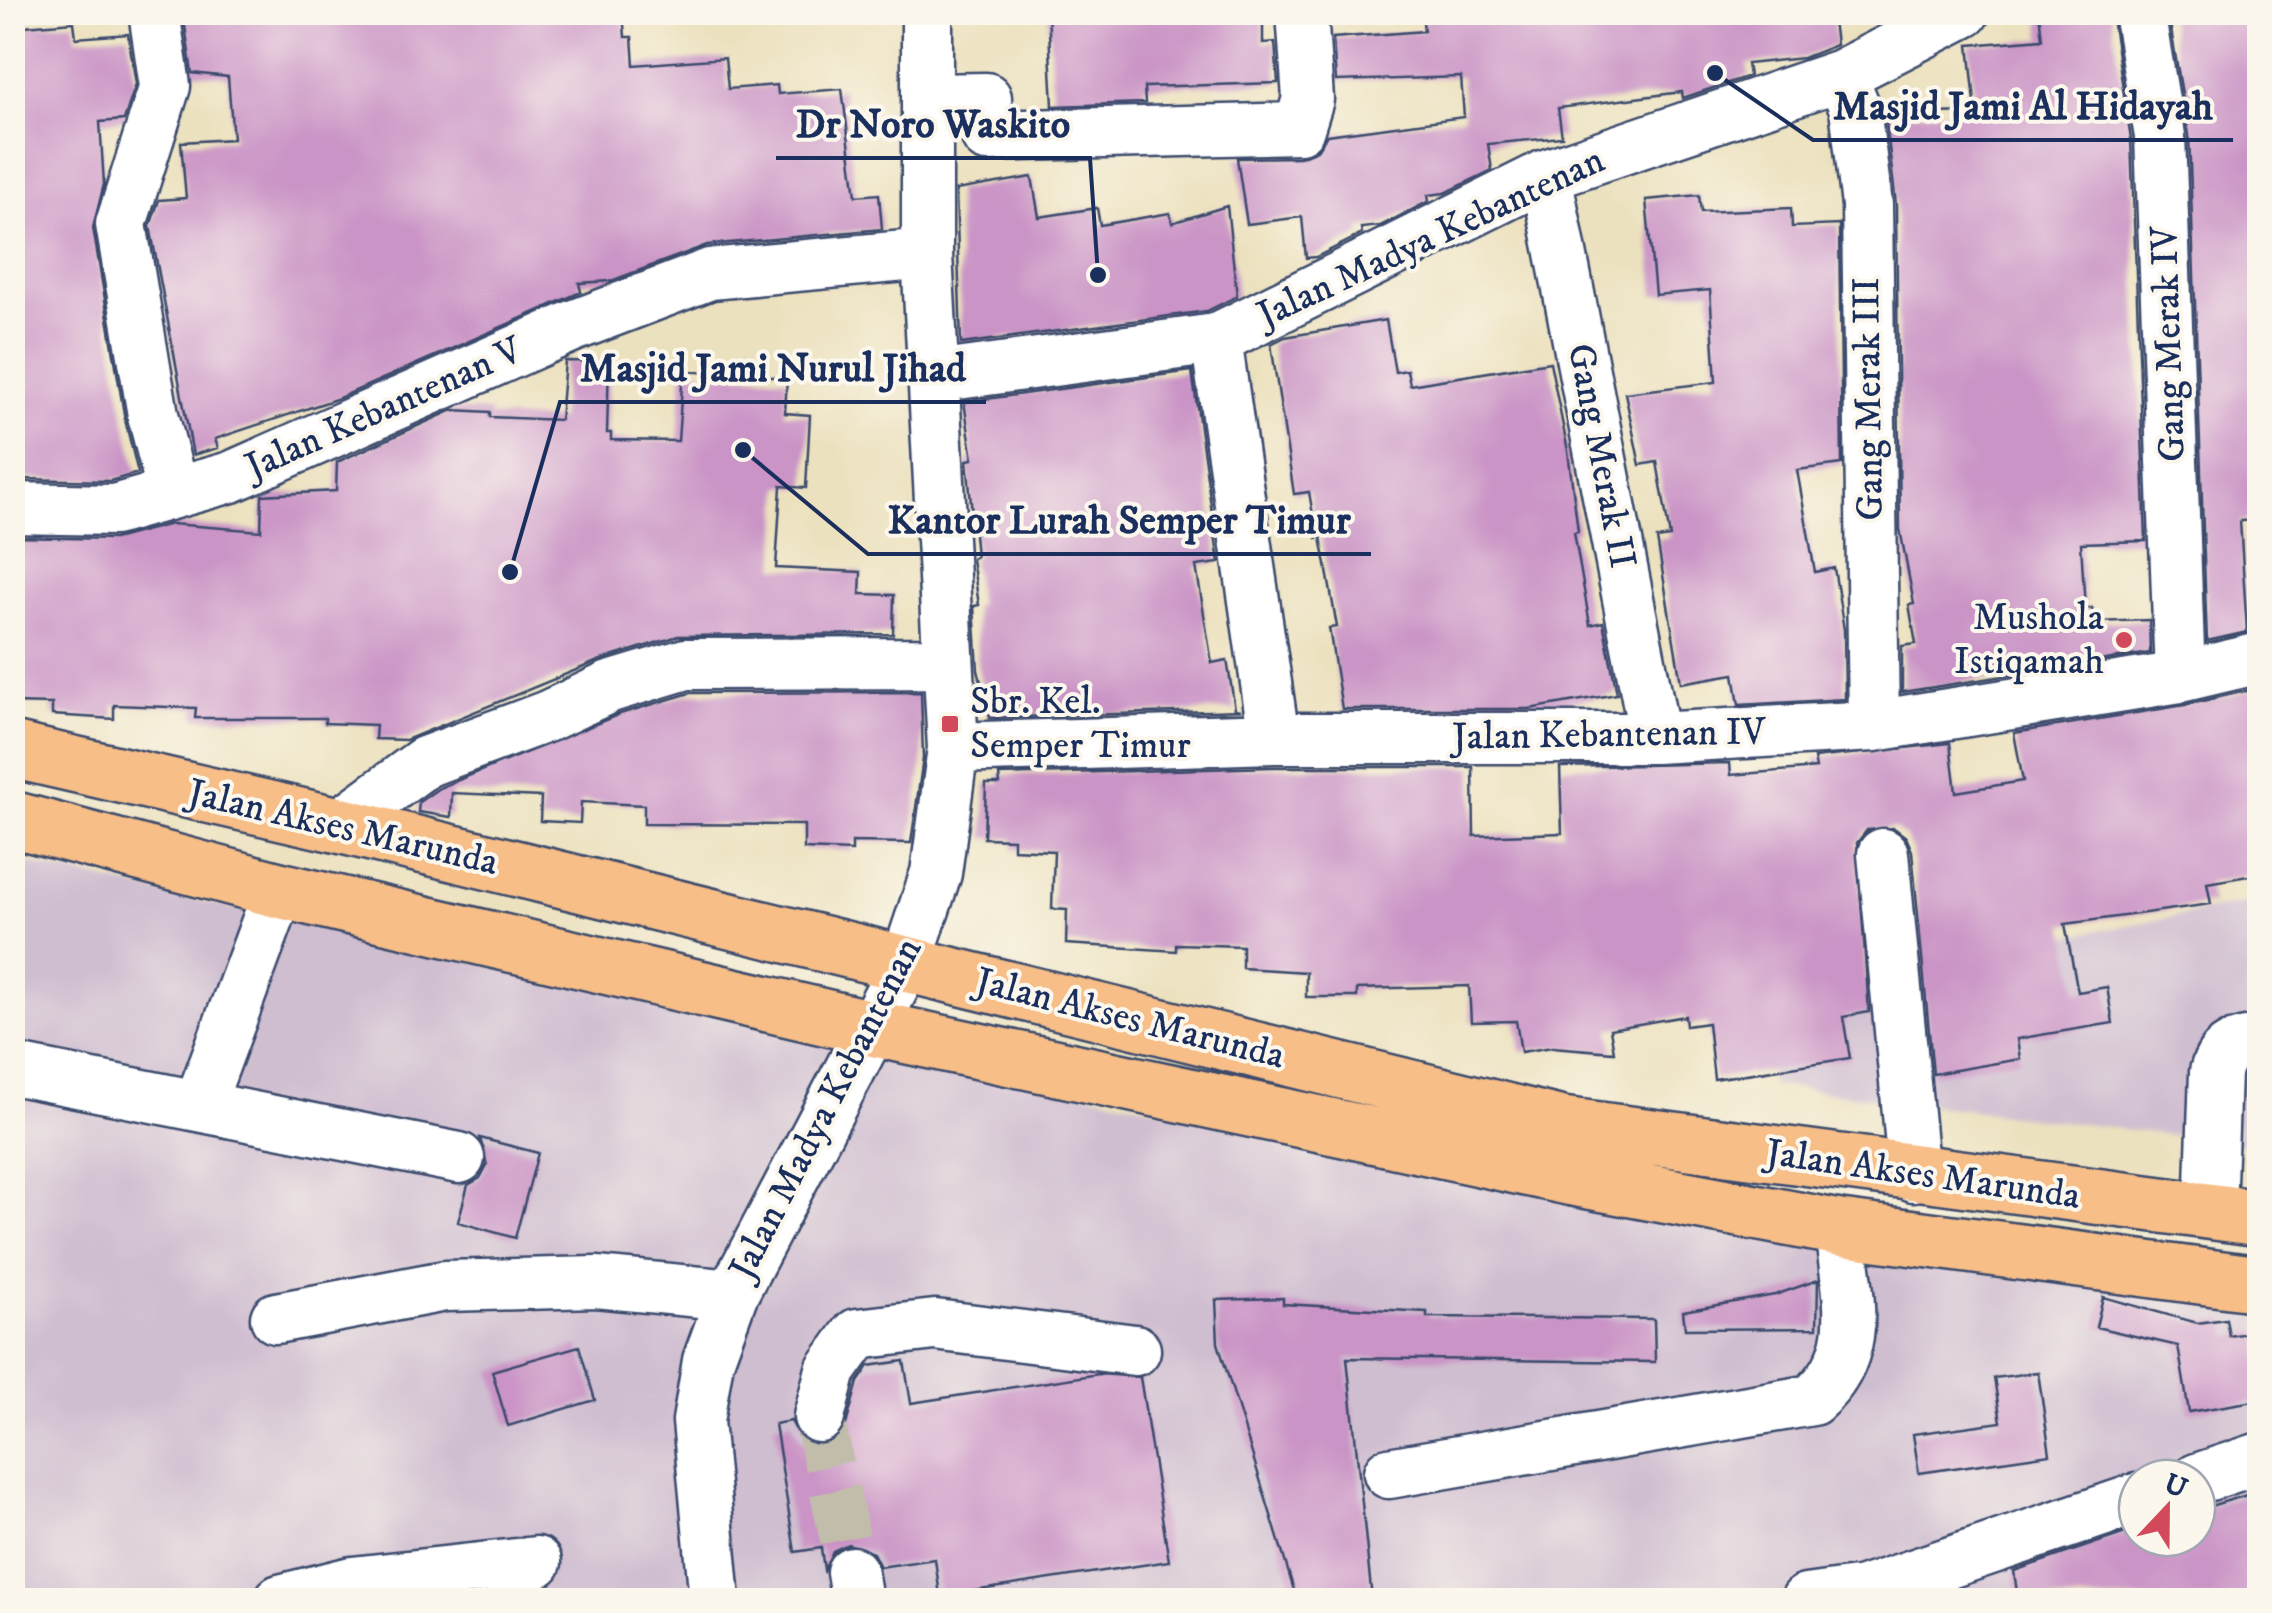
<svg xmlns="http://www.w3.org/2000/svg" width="2272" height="1613" font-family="'IM FELL DW Pica',serif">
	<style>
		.industrial { fill: #cfbdd0; fill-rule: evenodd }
		.building { fill: #ca94c6 }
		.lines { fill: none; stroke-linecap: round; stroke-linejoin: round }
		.minor-tunnel { stroke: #c2bdab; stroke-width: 50; stroke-dasharray: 50 25; stroke-linecap: butt }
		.minor-casing { stroke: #3a4a6c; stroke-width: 55 }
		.major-casing { stroke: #3a4a6c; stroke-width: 60 }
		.minor { stroke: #fff; stroke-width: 50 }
		.major { stroke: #f7be88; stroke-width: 55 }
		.poi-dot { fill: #d1495b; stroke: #fbf7ec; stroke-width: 4 }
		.labels { text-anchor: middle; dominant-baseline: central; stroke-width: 8; stroke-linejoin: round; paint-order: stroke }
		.street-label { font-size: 38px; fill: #1b2f5e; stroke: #fbf7ec }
		.poi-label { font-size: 38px; fill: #1b2f5e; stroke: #fbf7ec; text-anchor: end }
		.leader { fill: none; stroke: #1b2f5e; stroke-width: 4 }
		.callout-dot { fill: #1b2f5e; stroke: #fbf7ec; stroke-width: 4 }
		.callout-label { font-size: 40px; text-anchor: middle; font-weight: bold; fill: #1b2f5e; stroke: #fbf7ec; stroke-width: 8; stroke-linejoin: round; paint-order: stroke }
	</style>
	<rect width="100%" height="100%" fill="#fbf7ec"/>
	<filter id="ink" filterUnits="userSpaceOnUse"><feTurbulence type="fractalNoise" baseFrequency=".01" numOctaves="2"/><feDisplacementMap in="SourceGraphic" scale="20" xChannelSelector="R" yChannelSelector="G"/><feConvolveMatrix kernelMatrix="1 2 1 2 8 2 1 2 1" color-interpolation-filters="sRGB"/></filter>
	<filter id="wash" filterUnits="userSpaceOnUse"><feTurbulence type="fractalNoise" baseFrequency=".0048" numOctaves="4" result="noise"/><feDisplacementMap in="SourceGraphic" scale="40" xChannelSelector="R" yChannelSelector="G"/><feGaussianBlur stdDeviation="2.25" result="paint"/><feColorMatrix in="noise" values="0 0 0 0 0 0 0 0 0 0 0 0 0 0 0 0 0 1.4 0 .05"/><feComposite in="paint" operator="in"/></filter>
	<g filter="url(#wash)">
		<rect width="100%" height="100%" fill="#ece1be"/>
		<path class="industrial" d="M 13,860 L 1735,1234 L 2259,1308 L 2259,1600 L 13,1600 ZM 2137,1478 L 2197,1478 L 2197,1538 L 2137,1538 Z
			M 2259,901 L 2259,1146 L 1772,1085 L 1759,1021 L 1954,957 Z"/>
		<g id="blocks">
			<path class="building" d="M 183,12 L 623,12 L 625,37 L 632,37 L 634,65 L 725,58 L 728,89 L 777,85 L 778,94 L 842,89 L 856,196 L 879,194 L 882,229 L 707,245 L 611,281 L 579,283 L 581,292 L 339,398 L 215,439 L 218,448 L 193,455 L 150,226 L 159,200 L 186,198 L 181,142 L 233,139 L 228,77 L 192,73 Z
				M 1048,12 L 1263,12 L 1263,43 L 1275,42 L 1278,83 L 1144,87 L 1145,103 L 1053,106 Z
				M 1422,12 L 1832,12 L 1836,45 L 1803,58 L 1747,64 L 1749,76 L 1683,98 L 1682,92 L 1558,108 L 1562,137 L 1488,144 L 1492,170 L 1445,193 L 1428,195 L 1429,201 L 1380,226 L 1361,228 L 1362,234 L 1316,257 L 1306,258 L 1302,217 L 1247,224 L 1237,158 L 1300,157 L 1317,150 L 1327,135 L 1464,117 L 1461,77 L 1336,81 L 1333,38 L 1424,31 Z
				M 2039,12 L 2111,12 L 2131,139 L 2146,541 L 2081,543 L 2085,609 L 2092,608 L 2095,622 L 2149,620 L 2150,653 L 1902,692 L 1902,646 L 1916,644 L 1909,605 L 1914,604 L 1900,529 L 1896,204 L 1885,114 L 1976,112 L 1969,45 L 2042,39 Z
				M 2168,12 L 2260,12 L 2260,520 L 2240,521 L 2247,632 L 2207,641 L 2189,135 Z
				M 74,22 L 76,38 L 128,34 L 136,84 L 124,120 L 100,122 L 104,184 L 93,228 L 125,420 L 138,473 L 110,481 L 22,479 L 23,434 L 13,433 L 12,278 L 19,278 L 12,214 L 12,27 Z
				M 1032,177 L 1039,217 L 1097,208 L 1100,225 L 1170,213 L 1172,223 L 1227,206 L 1237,296 L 1207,311 L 961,344 L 956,190 Z
				M 1699,195 L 1701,212 L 1791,208 L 1792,227 L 1839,225 L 1842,464 L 1797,470 L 1815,572 L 1834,568 L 1844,630 L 1845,699 L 1739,705 L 1734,674 L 1681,683 L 1657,539 L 1670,537 L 1657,462 L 1640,465 L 1625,393 L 1716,382 L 1710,290 L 1655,295 L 1646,200 Z
				M 1386,320 L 1395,372 L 1407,370 L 1410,385 L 1550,362 L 1568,451 L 1578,531 L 1574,532 L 1590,625 L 1603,622 L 1617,694 L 1529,709 L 1342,709 L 1329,628 L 1337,627 L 1321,537 L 1317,538 L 1309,492 L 1294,494 L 1271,344 L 1285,337 Z
				M 565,361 L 609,362 L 607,433 L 611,433 L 611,440 L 678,441 L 683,371 L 787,378 L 785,413 L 810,415 L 806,488 L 781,486 L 776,568 L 861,572 L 860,594 L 894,595 L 893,634 L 678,636 L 598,661 L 406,740 L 375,739 L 376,725 L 325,723 L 325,718 L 195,718 L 196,708 L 114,705 L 114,719 L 52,715 L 52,704 L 12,703 L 12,537 L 114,539 L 171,524 L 261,531 L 262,495 L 336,491 L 337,462 L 453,410 L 490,412 L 490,417 L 560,420 Z
				M 1192,371 L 1219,563 L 1196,566 L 1212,663 L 1227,660 L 1235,709 L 1241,710 L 990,718 L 978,670 L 974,606 L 979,605 L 972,559 L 976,556 L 967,460 L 973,459 L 964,402 Z
				M 2255,689 L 2260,715 L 2260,874 L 2207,883 L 2211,904 L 2065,924 L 2078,992 L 2107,987 L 2113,1023 L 2017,1039 L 2020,1059 L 1933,1074 L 1912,851 L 1906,837 L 1894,828 L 1867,830 L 1857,843 L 1869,1012 L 1843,1017 L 1850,1058 L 1714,1079 L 1708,1023 L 1686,1026 L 1685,1016 L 1610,1029 L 1614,1052 L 1552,1047 L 1521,1052 L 1516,1021 L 1471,1022 L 1469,986 L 1357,989 L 1357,997 L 1306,997 L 1306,972 L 1242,968 L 1242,946 L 1176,944 L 1176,951 L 1066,944 L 1067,910 L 1052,909 L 1054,851 L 1013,849 L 1013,839 L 984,838 L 986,784 L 1000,784 L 999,775 L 1274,767 L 1473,767 L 1474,836 L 1562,833 L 1560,767 L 1730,763 L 1731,775 L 1816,768 L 1814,758 L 1950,743 L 1956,792 L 2023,781 L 2014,733 L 2185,705 Z
				M 921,692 L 923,758 L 911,843 L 852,842 L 852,851 L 804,849 L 804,825 L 644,824 L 644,805 L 581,802 L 580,823 L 540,821 L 541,797 L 452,793 L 451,817 L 418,812 L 419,802 L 439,788 L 620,714 L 690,693 Z
				M 480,1138 L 538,1153 L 515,1238 L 458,1222 L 468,1185 L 480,1178 L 487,1165 Z
				M 1818,1280 L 1817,1328 L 1685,1329 L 1683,1311 L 1775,1295 Z
				M 2103,1297 L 2197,1323 L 2226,1319 L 2229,1336 L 2260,1331 L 2260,1400 L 2189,1412 L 2178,1346 L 2096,1327 Z
				M 1283,1298 L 1283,1304 L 1427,1312 L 1427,1317 L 1654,1319 L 1655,1362 L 1347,1358 L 1371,1590 L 1335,1600 L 1297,1600 L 1218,1343 L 1216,1300 Z
				M 579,1346 L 595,1400 L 508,1426 L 492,1371 Z
				M 904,1361 L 911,1403 L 1099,1374 L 1140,1377 L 1169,1561 L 940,1596 L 935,1559 L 880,1567 L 873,1553 L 848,1544 L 833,1551 L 824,1570 L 821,1548 L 795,1552 L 775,1424 L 791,1421 L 800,1438 L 813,1445 L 828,1444 L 846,1425 L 858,1382 L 869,1366 Z
				M 2038,1372 L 2050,1454 L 1919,1473 L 1913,1434 L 2001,1422 L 1994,1378 Z
				M 2260,1491 L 2260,1600 L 2018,1600 L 2014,1571 L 2137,1529 L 2137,1538 L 2197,1538 L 2197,1510 Z"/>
		</g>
	</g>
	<g filter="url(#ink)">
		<use href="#blocks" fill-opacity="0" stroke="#3a4a6c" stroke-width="2.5"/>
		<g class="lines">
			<path class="minor-tunnel" d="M 819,1417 L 852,1572"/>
			<defs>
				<path id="minor" d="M 154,12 L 165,86 L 121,224 L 153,415 L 173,493
					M 2139,12 L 2160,136 L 2180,677
					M 1841,75 L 1855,108 L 1867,205 L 1874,726
					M 928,99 L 986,98 L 987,136 L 1299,128 L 1308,99 L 1302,12
					M 1546,175 L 1655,738
					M 1216,339 L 1274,738
					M 935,377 L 1216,339 L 1546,175 L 1841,75 L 1964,12
					M 12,508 L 114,510 L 231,477 L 573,326 L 710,274 L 927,254
					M 953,748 L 1274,738 L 1655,738 L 1874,726 L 2180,677 L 2260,658
					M 339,825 L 425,762 L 548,716 L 610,687 L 686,664 L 948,663
					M 1883,854 L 1914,1176
					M 12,1069 L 459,1158
					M 200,1103 L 279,890
					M 2210,1212 L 2215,1072 C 2222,1047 2235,1044 2260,1041
					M 276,1318 L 445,1286 L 596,1282 L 732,1295
					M 819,1417 L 831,1370 L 857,1334 L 935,1325 L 1135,1350
					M 1389,1473 L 1812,1400 C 1868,1352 1846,1293 1840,1228
					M 2197,1479 L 2260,1458
					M 852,1572 L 857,1600
					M 280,1600 L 352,1582 L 536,1562
					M 715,1600 L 698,1421 L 708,1361 L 732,1295 L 906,963 L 936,873 L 953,748 L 927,254 L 927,12
					M 1806,1600 L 1863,1592 L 2137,1499"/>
				<path id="major" d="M 12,750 L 339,825 L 1562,1125 L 2260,1218
					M 12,819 L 279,890 L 871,1028 L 1573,1178 L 1840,1228 L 2260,1284"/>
			</defs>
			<use href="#minor" class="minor-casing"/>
			<use href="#major" class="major-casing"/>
			<use href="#minor" class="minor"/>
			<use href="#major" class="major"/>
		</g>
	</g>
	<g class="poi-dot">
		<circle cx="2124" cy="640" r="10"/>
		<rect x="940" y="714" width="20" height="20" rx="5"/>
	</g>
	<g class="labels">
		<g class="street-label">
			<text transform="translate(1431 238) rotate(-25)">Jalan Madya Kebantenan</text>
			<text transform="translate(2169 344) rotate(-92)">Gang Merak IV</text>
			<text transform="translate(1869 399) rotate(-91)">Gang Merak III</text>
			<text transform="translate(384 409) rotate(-24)">Jalan Kebantenan V</text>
			<text transform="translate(1601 456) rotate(79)">Gang Merak II</text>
			<text transform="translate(1609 735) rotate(-1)">Jalan Kebantenan IV</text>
			<text transform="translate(343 828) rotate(13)">Jalan Akses Marunda</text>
			<text transform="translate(1130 1019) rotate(14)">Jalan Akses Marunda</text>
			<text transform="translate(826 1109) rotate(-63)">Jalan Madya Kebantenan</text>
			<text transform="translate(1923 1175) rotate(8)">Jalan Akses Marunda</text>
		</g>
		<g class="poi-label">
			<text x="2104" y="618">Mushola<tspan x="2104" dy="44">Istiqamah</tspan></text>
			<text x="970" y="702" text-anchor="start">Sbr. Kel.<tspan x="970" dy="44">Semper Timur</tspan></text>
		</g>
	</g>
	<path class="leader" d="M1715 73L1813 140H2233M1098 275L1090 158H776M510 572L560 402H986M743 450L868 554H1371"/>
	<g class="callout-dot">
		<circle cx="1715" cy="73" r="10"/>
		<circle cx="1098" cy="275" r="10"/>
		<circle cx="510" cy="572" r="10"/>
		<circle cx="743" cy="450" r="10"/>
	</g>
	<g class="callout-label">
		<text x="2023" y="119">Masjid Jami Al Hidayah</text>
		<text x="933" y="137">Dr Noro Waskito</text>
		<text x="773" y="381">Masjid Jami Nurul Jihad</text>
		<text x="1119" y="533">Kantor Lurah Semper Timur</text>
	</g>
	<rect width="2272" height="1613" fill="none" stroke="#fbf7ec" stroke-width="50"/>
	<g transform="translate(2167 1508) rotate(22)"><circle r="48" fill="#fbf7ec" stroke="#a1a7b3" stroke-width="2.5"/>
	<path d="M0-8L18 38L0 25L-18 38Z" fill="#d1495b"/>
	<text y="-15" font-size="28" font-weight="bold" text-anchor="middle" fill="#1b2f5e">U</text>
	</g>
</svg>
